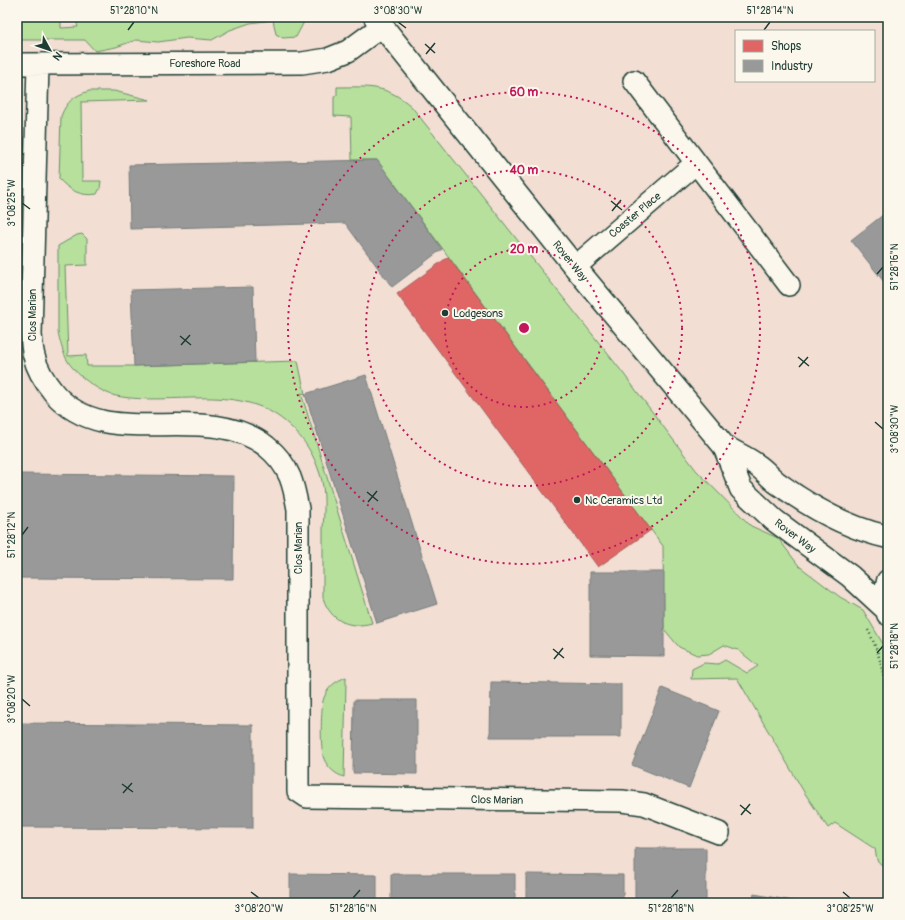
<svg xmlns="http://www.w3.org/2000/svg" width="905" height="920" font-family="Pangolin,sans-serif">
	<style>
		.green { fill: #b7e09c; stroke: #6b8e68 }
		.shops { fill: #e06666; stroke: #a65a57 }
		.industry { fill: #999; stroke: #747d7b }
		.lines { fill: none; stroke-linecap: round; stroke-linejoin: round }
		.street-casing { stroke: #1f3d34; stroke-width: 24 }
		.secondary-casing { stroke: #1f3d34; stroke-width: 25 }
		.path { stroke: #1f3d34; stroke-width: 2.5; stroke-dasharray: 1 3; stroke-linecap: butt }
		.street { stroke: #fbf7ec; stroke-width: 21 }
		.secondary { stroke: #fbf7ec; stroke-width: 22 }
		.ticks { fill: none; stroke: #1f3d34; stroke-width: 1.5 }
		.ring { fill: none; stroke: #c2185b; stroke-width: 2; stroke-dasharray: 2 4 }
		.poi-dot { fill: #1f3d34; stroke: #fbf7ec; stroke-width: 1.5 }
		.labels { text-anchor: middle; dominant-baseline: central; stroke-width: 4; stroke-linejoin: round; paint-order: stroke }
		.street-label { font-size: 11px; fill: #1f3d34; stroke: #fbf7ec }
		.poi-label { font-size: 11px; fill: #1f3d34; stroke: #fbf7ec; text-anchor: start }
		.centre { fill: #c2185b; stroke: #fbf7ec; stroke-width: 2 }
		.ring-label { font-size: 12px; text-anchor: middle; font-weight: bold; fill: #c2185b; stroke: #fbf7ec; stroke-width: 4; stroke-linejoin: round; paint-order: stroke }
		.neatline { fill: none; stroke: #1f3d34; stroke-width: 1.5 }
		.ticks-label { font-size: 10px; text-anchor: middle; fill: #1f3d34 }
	</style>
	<rect width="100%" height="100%" fill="#f2ded3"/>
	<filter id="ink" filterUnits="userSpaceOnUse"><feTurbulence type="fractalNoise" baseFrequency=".025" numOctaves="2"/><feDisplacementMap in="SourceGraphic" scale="8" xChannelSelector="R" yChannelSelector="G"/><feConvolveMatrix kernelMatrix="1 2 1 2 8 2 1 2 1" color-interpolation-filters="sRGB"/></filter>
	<g filter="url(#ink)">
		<path class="green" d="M 17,17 L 61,17 L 61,28 L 78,27 L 75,17 L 306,18 L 296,37 L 283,38 L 276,34 L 273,20 L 250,23 L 230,30 L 212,40 L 187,38 L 158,42 L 136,40 L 116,47 L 95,51 L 85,40 L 17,40 Z
			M 337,87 C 369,87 385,84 411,106 L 623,373 L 696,470 L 751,526 L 778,538 L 799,566 L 840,597 L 863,610 L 886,649 L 888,657 L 888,872 L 877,860 L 875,849 L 835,823 L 828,828 L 804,792 L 737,678 L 691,679 L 692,669 L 704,663 L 718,664 L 725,660 L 747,673 L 758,666 L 738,650 L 724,645 L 709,654 L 697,655 L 679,647 L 664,629 L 663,546 L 377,160 L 352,160 L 351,117 L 334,116 L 334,97 L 337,95 Z
			M 89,91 L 114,91 L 150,100 L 81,102 L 82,181 L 101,181 L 100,188 L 97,194 C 81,197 69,190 59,179 L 61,116 C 67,101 74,96 89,91 Z
			M 82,234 L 87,239 L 87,265 L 65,266 L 68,356 L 86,355 L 87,366 L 134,366 L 298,361 L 305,394 L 301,393 L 372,623 C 350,629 331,622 323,598 C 323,575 323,552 323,529 C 324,511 326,492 320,474 C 314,455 305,440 290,426 C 242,380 174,407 116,396 C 99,392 74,374 66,358 C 62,350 60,341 58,332 L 58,246 L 77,235 Z
			M 346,677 L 346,681 L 344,777 C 335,774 328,768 324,759 C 320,750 321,712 323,701 C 324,697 326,693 328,690 C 333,683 339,680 346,677 Z"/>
		<path class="shops" d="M 448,257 L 651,530 L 598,567 L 397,294 Z"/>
		<path class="industry" d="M 377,160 L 442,249 L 392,287 L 345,223 L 130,229 L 129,165 Z
			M 888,211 L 888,287 L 851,240 Z
			M 253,287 L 255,362 L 134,366 L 131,290 Z
			M 366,375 L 437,604 L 377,623 L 305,394 Z
			M 17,474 L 234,476 L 233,579 L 17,578 Z
			M 590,572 L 664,572 L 664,656 L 590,655 Z
			M 491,682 L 621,684 L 621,737 L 490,737 Z
			M 662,688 L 719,711 L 689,788 L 632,765 Z
			M 354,700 L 417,700 L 417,774 L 353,773 Z
			M 17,723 L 253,725 L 253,828 L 17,827 Z
			M 635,848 L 706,848 L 706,903 L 635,903 Z
			M 290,874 L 377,875 L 377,903 L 290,903 Z
			M 391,874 L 515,874 L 515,903 L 391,903 Z
			M 526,874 L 623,875 L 623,903 L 526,903 Z
			M 754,894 L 804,903 L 752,903 Z"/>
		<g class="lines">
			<defs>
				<path id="street" d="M 17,64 L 302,63 L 328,59 L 348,51 L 382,26
					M 38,64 L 31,335 C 32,342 32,349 34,356 C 37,370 45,382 54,393 C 107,455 203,398 266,446 C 276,454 285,465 290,477 C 294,487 296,498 298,509 L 298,791 L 307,797 L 622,801 L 644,804 L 719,833
					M 634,81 L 789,285
					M 575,267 L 696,163"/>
				<path id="secondary" d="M 375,17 L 575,267 L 724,446 L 741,489 L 774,520 L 850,576 L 887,610
					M 724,446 C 735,453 748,458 758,466 C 765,471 770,477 776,482 C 810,507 847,528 888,537
					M 888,581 L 885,595 L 888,614"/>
			</defs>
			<use href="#street" class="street-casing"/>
			<use href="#secondary" class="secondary-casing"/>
			<path class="path" d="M 868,630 C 881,655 884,677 888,704"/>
			<use href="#street" class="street"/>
			<use href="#secondary" class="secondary"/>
		</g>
	</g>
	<path class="ticks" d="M 398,22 L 406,28M 128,30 L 134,22M 764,30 L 770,22M 425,44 L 435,53M 426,54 L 435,43M 611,201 L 622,210M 22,203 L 30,209M 612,211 L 621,200M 877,274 L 883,267M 180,336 L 191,345M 181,345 L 190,335M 798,357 L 809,366M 799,367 L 808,357M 875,422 L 883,429M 367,492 L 378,501M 368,502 L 377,491M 22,535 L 28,527M 553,649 L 564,658M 877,653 L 883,646M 554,659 L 563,648M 22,699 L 30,706M 122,784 L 133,792M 123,793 L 132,783M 740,805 L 751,814M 741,815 L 750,804M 251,892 L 259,898M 843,892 L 850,898M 353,898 L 360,890M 671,898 L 678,890"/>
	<g class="ring">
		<circle cx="524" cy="328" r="79"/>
		<circle cx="524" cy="328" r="158"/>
		<circle cx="524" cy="328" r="236"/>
	</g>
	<g class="poi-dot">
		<circle cx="445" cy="313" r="4"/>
		<circle cx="577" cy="500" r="4"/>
	</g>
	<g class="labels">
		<g class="street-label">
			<text x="205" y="63">Foreshore Road</text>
			<text transform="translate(635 215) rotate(-40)">Coaster Place</text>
			<text transform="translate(570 261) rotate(51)">Rover Way</text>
			<text transform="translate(32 315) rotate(-90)">Clos Marian</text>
			<text transform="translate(795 536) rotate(37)">Rover Way</text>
			<text transform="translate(298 548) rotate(-90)">Clos Marian</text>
			<text transform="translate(497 800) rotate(1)">Clos Marian</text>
		</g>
		<g class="poi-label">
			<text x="453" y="313">Lodgesons</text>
			<text x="585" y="500">Nc Ceramics Ltd</text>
		</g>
	</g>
	<circle cx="524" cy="328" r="6" class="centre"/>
	<g class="ring-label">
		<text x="524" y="96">60 m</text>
		<text x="524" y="174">40 m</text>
		<text x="524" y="253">20 m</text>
	</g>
	<rect width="905" height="920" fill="none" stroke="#fbf7ec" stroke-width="44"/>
	<rect x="735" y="30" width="140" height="52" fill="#fbf7ec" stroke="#a3ada2"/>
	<rect x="743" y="40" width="20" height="12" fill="#e06666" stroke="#a3ada2"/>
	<text x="771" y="50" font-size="12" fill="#1f3d34">Shops</text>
	<rect x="743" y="60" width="20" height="12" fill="#999999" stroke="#a3ada2"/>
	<text x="771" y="70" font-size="12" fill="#1f3d34">Industry</text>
	<g transform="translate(50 50) rotate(130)" stroke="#fbf7ec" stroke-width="3" paint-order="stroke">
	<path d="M0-3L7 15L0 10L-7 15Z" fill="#1f3d34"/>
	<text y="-6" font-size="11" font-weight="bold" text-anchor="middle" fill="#1f3d34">N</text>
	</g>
	<rect x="22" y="22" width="861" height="876" class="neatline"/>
	<g class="ticks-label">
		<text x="134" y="14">51°28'10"N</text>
		<text x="398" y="14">3°08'30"W</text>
		<text x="770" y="14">51°28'14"N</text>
		<text transform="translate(11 203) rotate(-90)" y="4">3°08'25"W</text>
		<text transform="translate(894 267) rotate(-90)" y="4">51°28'16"N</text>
		<text transform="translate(894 429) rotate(-90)" y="4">3°08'30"W</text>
		<text transform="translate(11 535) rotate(-90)" y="4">51°28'12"N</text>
		<text transform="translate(894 646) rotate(-90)" y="4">51°28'18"N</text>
		<text transform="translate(11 699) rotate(-90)" y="4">3°08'20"W</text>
		<text x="259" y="912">3°08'20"W</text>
		<text x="353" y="912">51°28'16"N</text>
		<text x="671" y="912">51°28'18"N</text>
		<text x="850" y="912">3°08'25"W</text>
	</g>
</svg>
